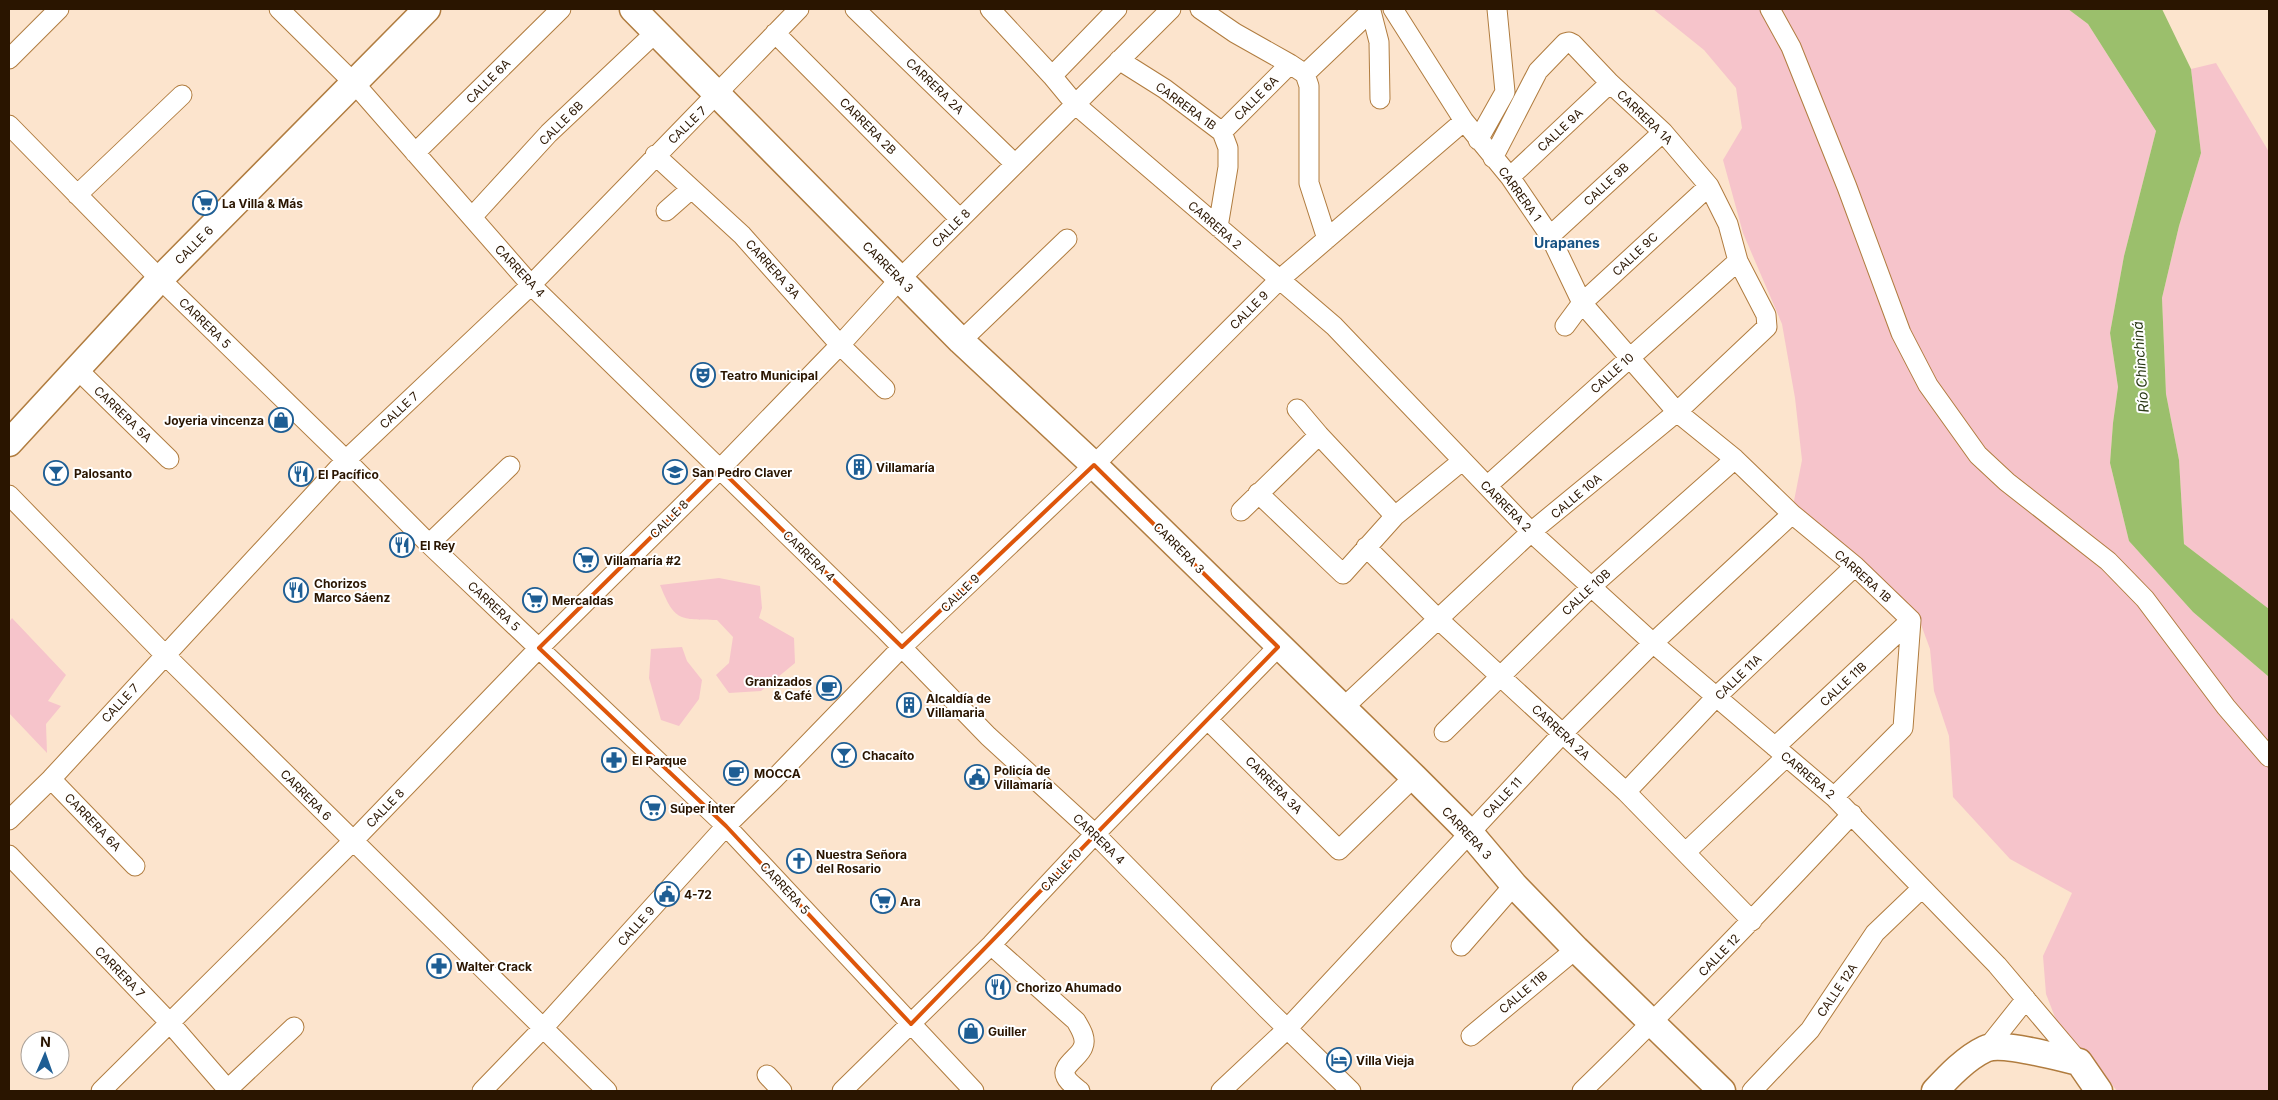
<svg xmlns="http://www.w3.org/2000/svg" width="2278" height="1100" font-family="Inter,sans-serif">
	<style>
		.green { fill: #f6c4cb }
		.water { fill: #9bbf6c }
		.lines { fill: none; stroke-linecap: round; stroke-linejoin: round }
		.minor-casing { stroke: #b07c3f; stroke-width: 21 }
		.secondary-casing { stroke: #b07c3f; stroke-width: 29 }
		.minor { stroke: #fff; stroke-width: 19 }
		.secondary { stroke: #fff; stroke-width: 26 }
		.marked { fill: none; stroke: #de560b; stroke-width: 4; stroke-linejoin: round }
		.labels { text-anchor: middle; dominant-baseline: central; stroke-width: 4; stroke-linejoin: round; paint-order: stroke }
		.street-label { font-size: 12px; fill: #2a1500; stroke: #fff }
		.poi-label { font-size: 12px; font-weight: bold; fill: #2a1500; stroke: #fff; text-anchor: start }
		.neighbourhood-label { font-size: 14px; font-weight: bold; fill: #165182; stroke: #fff }
		.water-label { font-size: 14px; font-style: italic; fill: #293815; stroke: #fff }
	</style>
	<rect width="100%" height="100%" fill="#fce4cd"/>
	<path class="green" d="M 1653,9 L 2068,9 L 2088,24 L 2156,131 L 2124,256 L 2110,333 L 2118,387 L 2113,423 L 2110,463 L 2129,541 L 2193,612 L 2269,677 L 2269,1091 L 2117,1091 L 2092,1059 L 2058,1025 L 2046,994 L 2043,956 L 2072,893 L 2010,859 L 1953,797 L 1949,736 L 1934,691 L 1930,649 L 1916,611 L 1793,506 L 1802,460 L 1795,398 L 1782,324 L 1743,233 L 1723,160 L 1742,128 L 1736,88 L 1704,50 Z
		M 2216,63 L 2269,152 L 2269,609 L 2184,544 L 2179,460 L 2166,394 L 2162,298 L 2179,226 L 2201,153 L 2191,69 Z
		M 719,578 L 760,586 L 762,608 L 759,618 L 794,638 L 795,663 L 761,691 L 729,693 L 716,675 L 729,663 L 733,637 L 717,620 C 679,619 675,622 660,585 Z
		M 12,618 L 66,675 L 48,701 L 61,706 L 46,724 L 47,753 L 9,713 L 9,622 Z
		M 682,647 L 687,661 L 702,680 L 699,699 L 679,726 L 661,720 L 649,678 L 651,649 Z"/>
	<path class="water" d="M 2068,9 L 2162,9 L 2191,69 L 2201,153 L 2179,226 L 2162,298 L 2166,394 L 2179,460 L 2184,544 L 2269,609 L 2269,677 L 2193,612 L 2129,541 L 2110,463 L 2113,423 L 2118,387 L 2110,333 L 2124,256 L 2156,131 L 2088,24 Z"/>
	<g class="lines">
		<defs>
			<path id="minor" d="M 279,9 L 355,84 L 531,285 L 884,629 L 988,736 L 1095,834 L 1267,1009 L 1351,1091
				M 855,9 L 1015,164
				M 990,9 L 1052,76 L 1076,105 L 1334,326 L 1531,532 L 1653,643 L 1834,797 L 1997,965 L 2079,1062
				M 1200,9 L 1235,33 L 1290,64 L 1305,74 L 1309,86 L 1309,183 L 1327,239
				M 1368,9 L 1371,11 L 1379,42 L 1380,99
				M 1393,9 L 1464,121 L 1510,177 L 1550,236 L 1582,303 L 1677,412 L 1735,459 L 1792,514 L 1855,566 L 1911,620 L 1903,728 L 1834,797
				M 1770,9 L 1791,47 L 1847,187 L 1901,333 L 1928,385 L 1978,455 L 2007,482 L 2108,561 L 2145,599 L 2226,707 L 2269,757
				M 775,33 L 960,219
				M 9,59 L 59,9
				M 1119,60 L 1165,89 L 1222,132 L 1228,148 L 1228,167 L 1218,227
				M 1305,74 L 1371,11
				M 1052,76 L 1117,9
				M 9,125 L 160,279 L 346,460 L 429,544 L 726,826 L 974,1091
				M 1222,132 L 1290,64
				M 1478,140 L 1505,92 L 1497,9
				M 415,153 L 561,9
				M 655,155 L 742,235 L 840,345 L 885,389
				M 1510,177 L 1610,83
				M 77,195 L 182,95
				M 666,211 L 691,189
				M 472,217 L 549,133 L 655,33
				M 1550,236 L 1663,132
				M 1565,326 L 1582,303 L 1709,186
				M 961,341 L 1067,239
				M 78,370 L 169,459
				M 1297,409 L 1319,435 L 1395,516
				M 1487,486 L 1738,261
				M 1258,493 L 1343,574 L 1395,516 L 1462,461
				M 9,495 L 165,655 L 607,1091
				M 1241,511 L 1319,435
				M 429,544 L 510,466
				M 1366,547 L 1438,619 L 1626,792 L 1752,921
				M 1343,708 L 1531,532 L 1677,412 L 1767,327 L 1766,315 L 1738,261 L 1728,224 L 1709,186 L 1663,132 L 1610,83 L 1573,44 L 1569,42 L 1565,43 L 1538,71 L 1493,158
				M 1208,720 L 1339,850 L 1414,777
				M 1444,732 L 1592,586 L 1735,459
				M 1775,747 L 1911,620
				M 51,779 L 135,866
				M 1626,792 L 1716,697 L 1855,566
				M 9,820 L 51,779 L 346,460 L 531,285 L 799,9
				M 1686,852 L 1786,757
				M 9,855 L 170,1023 L 229,1091
				M 991,945 L 1076,1021 C 1080,1028 1087,1038 1083,1047 C 1080,1057 1060,1066 1066,1077 C 1068,1082 1075,1087 1080,1091
				M 1461,946 L 1514,885
				M 1471,1036 L 1576,949
				M 1987,1048 L 2026,999
				M 767,1075 L 782,1091
				M 227,1090 L 294,1027
				M 101,1091 L 353,841 L 539,648 L 720,469 L 840,345 L 900,279 L 1171,9
				M 482,1091 L 544,1027 L 726,826 L 775,778 L 902,647 L 1094,465 L 1279,280 L 1464,121
				M 842,1091 L 991,945 L 1095,834 L 1278,647
				M 1221,1091 L 1287,1029 L 1562,734 L 1653,643 L 1792,514
				M 1582,1091 C 1675,1001 1764,908 1852,814
				M 1752,1091 L 1810,1030 L 1875,933 L 1922,888"/>
			<path id="secondary" d="M 633,9 L 961,341 L 1094,465 L 1414,777 L 1470,833 L 1514,885 L 1576,949 L 1722,1091
				M 9,443 L 160,279 L 427,9
				M 1935,1091 C 1949,1076 1966,1058 1985,1049 C 2001,1041 2060,1058 2079,1062 L 2099,1091"/>
		</defs>
		<use href="#minor" class="minor-casing"/>
		<use href="#secondary" class="secondary-casing"/>
		<use href="#minor" class="minor"/>
		<use href="#secondary" class="secondary"/>
	</g>
	<path class="marked" d="M 1094,465 L 1278,647 L 911,1024 L 726,826 L 539,648 L 720,469 L 902,647 Z"/>
	<defs>
		<symbol id="supermarket-ring" viewBox="-11 -11 22 22"><circle r="9.5" fill="#fff" stroke="#1e5e94" stroke-width="1.5"/><path d="M-6-5.5h2.5l.6 2H6L4.5 2H-2.5L-4.4-4H-6ZM-1.5 3.2a1.3 1.3 0 1 0 .1 0ZM3 3.2a1.3 1.3 0 1 0 .1 0Z" fill="#1e5e94"/></symbol>
		<symbol id="theatre-ring" viewBox="-11 -11 22 22"><circle r="9.5" fill="#fff" stroke="#1e5e94" stroke-width="1.5"/><path d="M-5-5.5Q0-4 5-5.5V0Q5 5 0 6Q-5 5-5 0ZM-3.3-2.5H-1v1.5H-3.3ZM1-2.5H3.3v1.5H1ZM-2.8 1Q0 5.5 2.8 1Z" fill="#1e5e94"/></symbol>
		<symbol id="shop-ring" viewBox="-11 -11 22 22"><circle r="9.5" fill="#fff" stroke="#1e5e94" stroke-width="1.5"/><path d="M-5-2.5h2.3a2.7 3.5 0 0 1 5.4 0H5L5.5 6h-11ZM-1.5-2.5h3a1.5 2.3 0 0 0-3 0Z" fill="#1e5e94"/></symbol>
		<symbol id="building-ring" viewBox="-11 -11 22 22"><circle r="9.5" fill="#fff" stroke="#1e5e94" stroke-width="1.5"/><path d="M-4-6H4V6H1V3H-1V6H-4ZM-2.5-4.3h1.7v1.8h-1.7ZM.8-4.3h1.7v1.8H.8ZM-2.5-1h1.7V.8h-1.7ZM.8-1h1.7V.8H.8Z" fill="#1e5e94"/></symbol>
		<symbol id="school-ring" viewBox="-11 -11 22 22"><circle r="9.5" fill="#fff" stroke="#1e5e94" stroke-width="1.5"/><path d="M0-5L7-2L0 1L-7-2ZM-4 1L0 2.5L4 1V4Q0 6-4 4Z" fill="#1e5e94"/></symbol>
		<symbol id="bar-ring" viewBox="-11 -11 22 22"><circle r="9.5" fill="#fff" stroke="#1e5e94" stroke-width="1.5"/><path d="M-6-5H6L.8 .8V4.5H3.5V6h-7V4.5H-.8V.8Z" fill="#1e5e94"/></symbol>
		<symbol id="restaurant-ring" viewBox="-11 -11 22 22"><circle r="9.5" fill="#fff" stroke="#1e5e94" stroke-width="1.5"/><path d="M-5-6h1v4h1v-4h1v4h1v-4h1v5L-1.5 .5V6h-2V.5L-5-1ZM5-6V6H3V1.5H1.5Q1.5-4 5-6Z" fill="#1e5e94"/></symbol>
		<symbol id="cafe-ring" viewBox="-11 -11 22 22"><circle r="9.5" fill="#fff" stroke="#1e5e94" stroke-width="1.5"/><path d="M-5.5-4.5H6V0H3Q3 3.5 0 3.5H-2.5Q-5.5 3.5-5.5 0ZM3-3.2v2h1.7v-2ZM-6 4.5H4V6H-6Z" fill="#1e5e94"/></symbol>
		<symbol id="pharmacy-ring" viewBox="-11 -11 22 22"><circle r="9.5" fill="#fff" stroke="#1e5e94" stroke-width="1.5"/><path d="M-2-6h4v4h4v4h-4v4h-4v-4h-4v-4h4Z" fill="#1e5e94"/></symbol>
		<symbol id="civic-ring" viewBox="-11 -11 22 22"><circle r="9.5" fill="#fff" stroke="#1e5e94" stroke-width="1.5"/><path d="M-.6-6.5H3V-4.5H.6V-3L4-1V1h2V6H-6V1h2V-1L-.6-3ZM-1.2 2.5V6h2.4V2.5Z" fill="#1e5e94"/></symbol>
		<symbol id="church-ring" viewBox="-11 -11 22 22"><circle r="9.5" fill="#fff" stroke="#1e5e94" stroke-width="1.5"/><path d="M-1.2-6h2.4v3.5h3.3v2.4h-3.3V6h-2.4V-.1h-3.3v-2.4h3.3Z" fill="#1e5e94"/></symbol>
		<symbol id="hotel-ring" viewBox="-11 -11 22 22"><circle r="9.5" fill="#fff" stroke="#1e5e94" stroke-width="1.5"/><path d="M-6-4.5h1.5V1H6V5H4.5V3h-9V5H-6ZM-4 0a1.8 1.8 0 1 1 3.6 0ZM.5 0V-2.5h3Q6-2.5 6 0Z" fill="#1e5e94"/></symbol>
	</defs>
	<g fill-rule="evenodd">
		<use href="#supermarket-ring" x="191" y="189" width="28" height="28"/>
		<use href="#theatre-ring" x="689" y="361" width="28" height="28"/>
		<use href="#shop-ring" x="267" y="406" width="28" height="28"/>
		<use href="#building-ring" x="845" y="453" width="28" height="28"/>
		<use href="#school-ring" x="661" y="458" width="28" height="28"/>
		<use href="#bar-ring" x="42" y="459" width="28" height="28"/>
		<use href="#restaurant-ring" x="287" y="460" width="28" height="28"/>
		<use href="#restaurant-ring" x="388" y="531" width="28" height="28"/>
		<use href="#supermarket-ring" x="572" y="546" width="28" height="28"/>
		<use href="#restaurant-ring" x="282" y="576" width="28" height="28"/>
		<use href="#supermarket-ring" x="521" y="586" width="28" height="28"/>
		<use href="#cafe-ring" x="815" y="674" width="28" height="28"/>
		<use href="#building-ring" x="895" y="691" width="28" height="28"/>
		<use href="#bar-ring" x="830" y="741" width="28" height="28"/>
		<use href="#pharmacy-ring" x="600" y="746" width="28" height="28"/>
		<use href="#cafe-ring" x="722" y="759" width="28" height="28"/>
		<use href="#civic-ring" x="963" y="763" width="28" height="28"/>
		<use href="#supermarket-ring" x="639" y="794" width="28" height="28"/>
		<use href="#church-ring" x="785" y="847" width="28" height="28"/>
		<use href="#civic-ring" x="653" y="880" width="28" height="28"/>
		<use href="#supermarket-ring" x="869" y="887" width="28" height="28"/>
		<use href="#pharmacy-ring" x="425" y="952" width="28" height="28"/>
		<use href="#restaurant-ring" x="984" y="973" width="28" height="28"/>
		<use href="#shop-ring" x="957" y="1017" width="28" height="28"/>
		<use href="#hotel-ring" x="1325" y="1046" width="28" height="28"/>
	</g>
	<g class="labels">
		<g class="street-label">
			<text transform="translate(488 81) rotate(-45)">CALLE 6A</text>
			<text transform="translate(935 86) rotate(44)">CARRERA 2A</text>
			<text transform="translate(1256 98) rotate(-45)">CALLE 6A</text>
			<text transform="translate(1186 106) rotate(36)">CARRERA 1B</text>
			<text transform="translate(1645 117) rotate(44)">CARRERA 1A</text>
			<text transform="translate(561 123) rotate(-45)">CALLE 6B</text>
			<text transform="translate(687 125) rotate(-44)">CALLE 7</text>
			<text transform="translate(868 126) rotate(45)">CARRERA 2B</text>
			<text transform="translate(1560 130) rotate(-43)">CALLE 9A</text>
			<text transform="translate(1606 184) rotate(-43)">CALLE 9B</text>
			<text transform="translate(1520 194) rotate(54)">CARRERA 1</text>
			<text transform="translate(1215 225) rotate(41)">CARRERA 2</text>
			<text transform="translate(951 228) rotate(-45)">CALLE 8</text>
			<text transform="translate(194 245) rotate(-45)">CALLE 6</text>
			<text transform="translate(1635 254) rotate(-43)">CALLE 9C</text>
			<text transform="translate(888 267) rotate(45)">CARRERA 3</text>
			<text transform="translate(773 269) rotate(48)">CARRERA 3A</text>
			<text transform="translate(520 271) rotate(47)">CARRERA 4</text>
			<text transform="translate(1249 310) rotate(-45)">CALLE 9</text>
			<text transform="translate(205 323) rotate(44)">CARRERA 5</text>
			<text transform="translate(1612 373) rotate(-42)">CALLE 10</text>
			<text transform="translate(399 410) rotate(-43)">CALLE 7</text>
			<text transform="translate(123 414) rotate(44)">CARRERA 5A</text>
			<text transform="translate(1576 496) rotate(-40)">CALLE 10A</text>
			<text transform="translate(1506 506) rotate(45)">CARRERA 2</text>
			<text transform="translate(669 519) rotate(-45)">CALLE 8</text>
			<text transform="translate(1179 548) rotate(45)">CARRERA 3</text>
			<text transform="translate(809 556) rotate(44)">CARRERA 4</text>
			<text transform="translate(1863 576) rotate(42)">CARRERA 1B</text>
			<text transform="translate(1586 592) rotate(-43)">CALLE 10B</text>
			<text transform="translate(960 593) rotate(-44)">CALLE 9</text>
			<text transform="translate(494 606) rotate(43)">CARRERA 5</text>
			<text transform="translate(1738 677) rotate(-44)">CALLE 11A</text>
			<text transform="translate(1843 684) rotate(-43)">CALLE 11B</text>
			<text transform="translate(120 703) rotate(-47)">CALLE 7</text>
			<text transform="translate(1561 732) rotate(43)">CARRERA 2A</text>
			<text transform="translate(1808 775) rotate(40)">CARRERA 2</text>
			<text transform="translate(1274 785) rotate(45)">CARRERA 3A</text>
			<text transform="translate(306 795) rotate(45)">CARRERA 6</text>
			<text transform="translate(1502 798) rotate(-47)">CALLE 11</text>
			<text transform="translate(385 808) rotate(-46)">CALLE 8</text>
			<text transform="translate(93 822) rotate(46)">CARRERA 6A</text>
			<text transform="translate(1467 833) rotate(47)">CARRERA 3</text>
			<text transform="translate(1099 839) rotate(44)">CARRERA 4</text>
			<text transform="translate(1061 870) rotate(-47)">CALLE 10</text>
			<text transform="translate(785 888) rotate(47)">CARRERA 5</text>
			<text transform="translate(636 926) rotate(-48)">CALLE 9</text>
			<text transform="translate(1719 955) rotate(-46)">CALLE 12</text>
			<text transform="translate(120 972) rotate(46)">CARRERA 7</text>
			<text transform="translate(1837 990) rotate(-56)">CALLE 12A</text>
			<text transform="translate(1523 992) rotate(-40)">CALLE 11B</text>
		</g>
		<g class="poi-label">
			<text x="222" y="203">La Villa &amp; Más</text>
			<text x="720" y="375">Teatro Municipal</text>
			<text x="264" y="420" text-anchor="end">Joyeria vincenza</text>
			<text x="876" y="467">Villamaría</text>
			<text x="692" y="472">San Pedro Claver</text>
			<text x="74" y="473">Palosanto</text>
			<text x="318" y="474">El Pacífico</text>
			<text x="420" y="545">El Rey</text>
			<text x="604" y="560">Villamaría #2</text>
			<text x="314" y="583">Chorizos<tspan x="314" dy="14">Marco Sáenz</tspan></text>
			<text x="552" y="600">Mercaldas</text>
			<text x="812" y="681" text-anchor="end">Granizados<tspan x="812" dy="14">&amp; Café</tspan></text>
			<text x="926" y="698">Alcaldía de<tspan x="926" dy="14">Villamaria</tspan></text>
			<text x="862" y="755">Chacaíto</text>
			<text x="632" y="760">El Parque</text>
			<text x="994" y="770">Policía de<tspan x="994" dy="14">Villamaría</tspan></text>
			<text x="754" y="773">MOCCA</text>
			<text x="670" y="808">Súper Ínter</text>
			<text x="816" y="854">Nuestra Señora<tspan x="816" dy="14">del Rosario</tspan></text>
			<text x="684" y="894">4-72</text>
			<text x="900" y="901">Ara</text>
			<text x="456" y="966">Walter Crack</text>
			<text x="1016" y="987">Chorizo Ahumado</text>
			<text x="988" y="1031">Guiller</text>
			<text x="1356" y="1060">Villa Vieja</text>
		</g>
		<g class="neighbourhood-label">
			<text x="1567" y="242">Urapanes</text>
		</g>
		<g class="water-label">
			<text transform="translate(2140 367) rotate(-94)">Río Chinchiná</text>
		</g>
	</g>
	<rect width="2278" height="1100" fill="none" stroke="#2a1500" stroke-width="20"/>
	<g transform="translate(45 1055) rotate(2)"><circle r="24" fill="#ffffff" stroke="#aaa199"/>
	<path d="M0-4L9 19L0 12L-9 19Z" fill="#1e5e94"/>
	<text y="-8" font-size="14" font-weight="bold" text-anchor="middle" fill="#2a1500">N</text>
	</g>
</svg>
